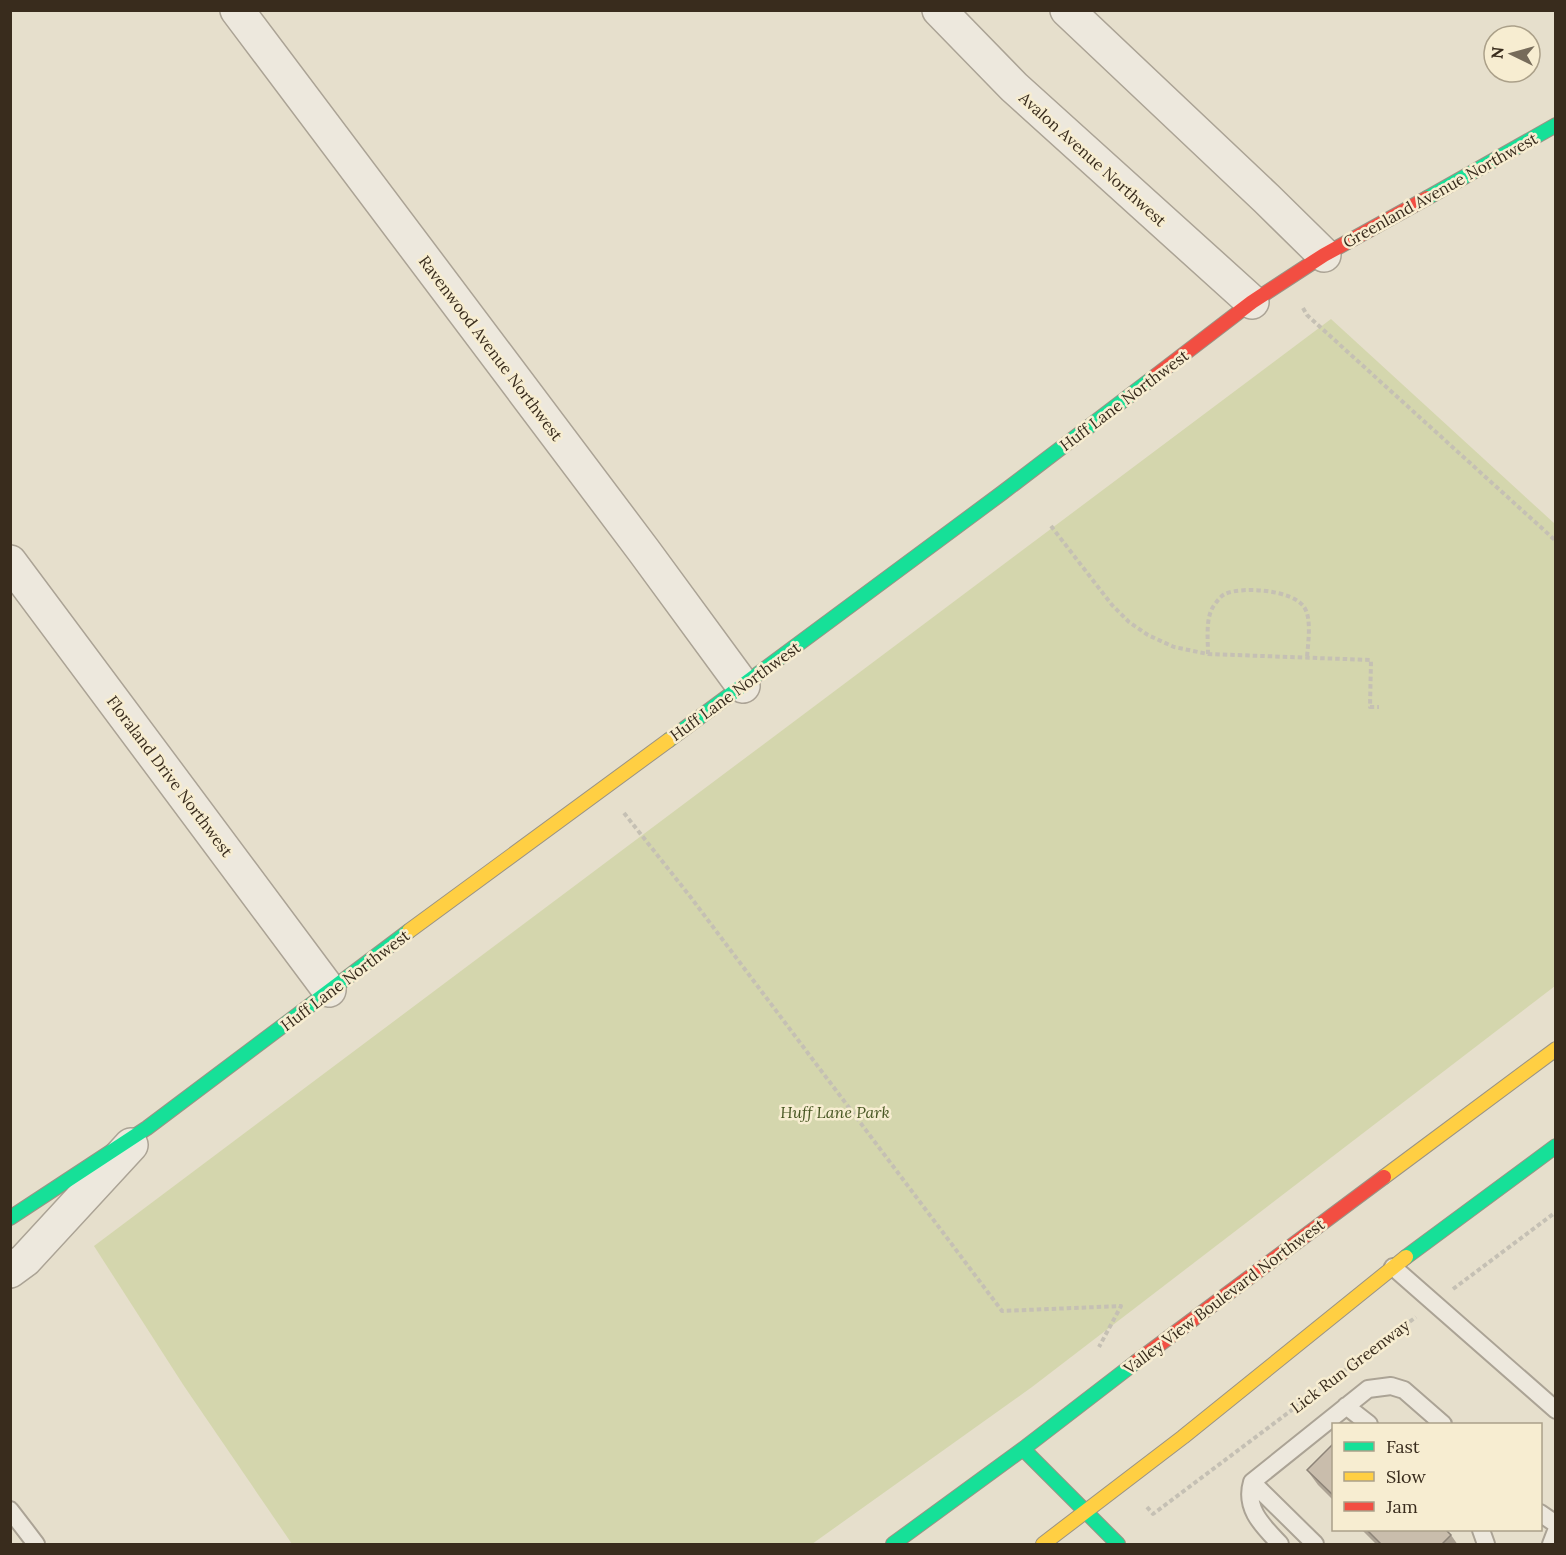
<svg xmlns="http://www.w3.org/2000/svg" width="1566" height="1555" font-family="Lora,serif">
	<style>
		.green { fill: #d4d6ad }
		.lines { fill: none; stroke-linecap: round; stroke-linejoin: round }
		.lane-casing { stroke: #aba395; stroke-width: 20 }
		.street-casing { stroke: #aba395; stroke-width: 36 }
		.fast-casing { stroke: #9a9385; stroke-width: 16 }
		.slow-casing { stroke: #9a9385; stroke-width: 16 }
		.jam-casing { stroke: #9a9385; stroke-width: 16 }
		.path { stroke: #c5c0b4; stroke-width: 4; stroke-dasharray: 4.5 3; stroke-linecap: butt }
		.lane { stroke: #ede8dd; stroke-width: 16 }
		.street { stroke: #ede8dd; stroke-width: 33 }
		.fast { stroke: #16e098; stroke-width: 14 }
		.slow { stroke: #ffcf43; stroke-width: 14 }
		.jam { stroke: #f24e42; stroke-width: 14 }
		.wall { fill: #ada394 }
		.building { fill: #c9bdac; stroke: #8d8478; stroke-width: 1.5 }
		.labels { text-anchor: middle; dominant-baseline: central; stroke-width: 5; stroke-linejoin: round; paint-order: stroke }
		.street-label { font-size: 16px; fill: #392c1d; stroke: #f7edd1 }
		.park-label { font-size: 16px; font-style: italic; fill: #475622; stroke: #f7edd1 }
	</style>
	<rect width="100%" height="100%" fill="#e6dfcc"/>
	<path class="green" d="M 1331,319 L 1555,524 L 1555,986 L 1032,1387 L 812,1544 L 292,1544 L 184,1386 L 94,1246 Z"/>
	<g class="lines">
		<defs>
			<path id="lane" d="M 1393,1267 L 1556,1410
				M 1346,1406 L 1369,1424
				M 1252,1482 L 1315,1544
				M 10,1510 L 36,1544
				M 1540,1513 L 1556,1524
				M 1481,1530 L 1486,1544
				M 1280,1544 C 1263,1526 1244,1509 1252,1482 L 1368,1389 L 1391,1386 L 1404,1390 L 1443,1424
				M 1551,1544 L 1556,1531"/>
			<path id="street" d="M 237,10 L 644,551 L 743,686
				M 939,10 L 1014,87 L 1252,302
				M 1067,10 L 1267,199 L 1324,255
				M 10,562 L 329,990
				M 10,1271 L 25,1260 L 131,1145"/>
			<path id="fast" d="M 1427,198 L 1556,125
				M 669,740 L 1002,493 L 1154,377
				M 10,1218 L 147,1128 L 409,931
				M 1406,1257 L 1556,1146
				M 1023,1449 L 1118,1544
				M 893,1544 L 1023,1449 L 1136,1362"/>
			<path id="slow" d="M 409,931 L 669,740
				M 1384,1177 L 1556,1049
				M 1043,1544 L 1183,1437 L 1406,1257"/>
			<path id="jam" d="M 1154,377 L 1252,302 L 1324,255 L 1427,198
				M 1136,1362 L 1384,1177"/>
		</defs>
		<use href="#lane" class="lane-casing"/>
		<use href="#street" class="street-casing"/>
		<use href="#fast" class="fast-casing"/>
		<use href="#slow" class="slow-casing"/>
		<use href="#jam" class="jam-casing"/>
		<path class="path" d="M 1303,308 L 1307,315 L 1556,541
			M 1051,526 L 1112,605 L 1129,622 L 1148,635 L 1174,647 L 1208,654 L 1371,660 L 1370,707 L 1379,707
			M 1208,654 C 1208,639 1205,616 1215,604 C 1218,600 1221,596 1225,594 C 1242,586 1293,590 1304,607 C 1312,618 1308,644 1307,657
			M 624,813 L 689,895 L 1002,1311 L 1121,1306 L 1099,1347
			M 1453,1289 L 1556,1212
			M 1147,1507 L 1153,1514 L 1416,1317"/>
		<use href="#lane" class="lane"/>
		<use href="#street" class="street"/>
		<use href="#fast" class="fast"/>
		<use href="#slow" class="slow"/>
		<use href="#jam" class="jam"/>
	</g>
	<path class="wall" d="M 1334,1443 L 1334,1501 L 1318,1485 L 1307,1470 Z
		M 1362,1530 L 1446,1530 L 1451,1535 L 1458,1545 L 1377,1545 Z"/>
	<path class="building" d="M 1334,1443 L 1334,1496 L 1307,1470 Z
		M 1367,1530 L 1446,1530 L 1451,1535 L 1441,1545 L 1382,1545 Z"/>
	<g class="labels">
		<g class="street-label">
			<text transform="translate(1093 159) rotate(42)">Avalon Avenue Northwest</text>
			<text transform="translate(1440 190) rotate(-29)">Greenland Avenue Northwest</text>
			<text transform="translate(491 348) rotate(53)">Ravenwood Avenue Northwest</text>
			<text transform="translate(1124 400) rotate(-37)">Huff Lane Northwest</text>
			<text transform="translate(735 691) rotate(-36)">Huff Lane Northwest</text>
			<text transform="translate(170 776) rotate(53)">Floraland Drive Northwest</text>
			<text transform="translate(345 980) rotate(-37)">Huff Lane Northwest</text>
			<text transform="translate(1224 1296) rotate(-37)">Valley View Boulevard Northwest</text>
			<text transform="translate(1350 1366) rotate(-37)">Lick Run Greenway</text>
		</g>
		<g class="park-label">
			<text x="835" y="1112">Huff Lane Park</text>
		</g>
	</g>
	<rect width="1566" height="1555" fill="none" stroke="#392c1d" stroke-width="24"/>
	<rect x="1332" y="1423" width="210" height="108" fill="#f7edd1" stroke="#aba089" stroke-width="1.5"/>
	<rect x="1344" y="1442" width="30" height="9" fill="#16e098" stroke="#aba089" stroke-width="1.5"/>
	<text x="1386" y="1453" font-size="18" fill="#392c1d">Fast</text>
	<rect x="1344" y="1472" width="30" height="9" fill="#ffcf43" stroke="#aba089" stroke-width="1.5"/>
	<text x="1386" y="1483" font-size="18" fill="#392c1d">Slow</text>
	<rect x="1344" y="1502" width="30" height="9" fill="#f24e42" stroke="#aba089" stroke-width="1.5"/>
	<text x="1386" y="1513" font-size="18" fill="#392c1d">Jam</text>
	<g transform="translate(1512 54) rotate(275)"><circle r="28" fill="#f7edd1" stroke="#aba089" stroke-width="1.5"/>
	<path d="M0-4.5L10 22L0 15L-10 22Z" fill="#766b5a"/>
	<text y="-9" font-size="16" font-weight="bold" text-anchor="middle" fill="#392c1d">N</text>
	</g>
</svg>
